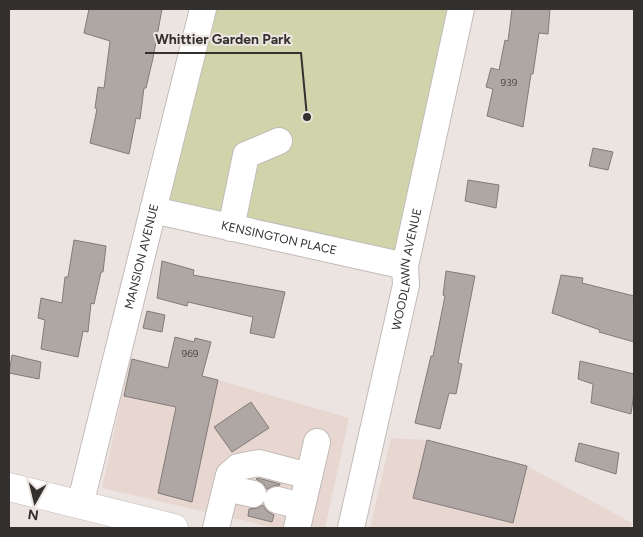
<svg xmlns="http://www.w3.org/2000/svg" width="643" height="537" font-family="Figtree,sans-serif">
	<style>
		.built { fill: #e7d7d0 }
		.green { fill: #cfd4ab }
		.building { fill: #aea7a3; stroke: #827b78 }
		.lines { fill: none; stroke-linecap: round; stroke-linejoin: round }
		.minor-casing { stroke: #c3bbb8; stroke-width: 28 }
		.major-casing { stroke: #c3bbb8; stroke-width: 29 }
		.minor { stroke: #fff; stroke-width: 26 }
		.major { stroke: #fff; stroke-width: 28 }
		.labels { text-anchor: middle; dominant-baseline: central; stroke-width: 4; stroke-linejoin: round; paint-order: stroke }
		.number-label { font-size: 10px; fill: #524e4c }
		.street-label { font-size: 12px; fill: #33302f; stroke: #ece4e0 }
		.leader { fill: none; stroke: #33302f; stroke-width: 2 }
		.callout-dot { fill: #33302f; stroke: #ece4e0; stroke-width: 2 }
		.callout-label { font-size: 14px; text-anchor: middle; font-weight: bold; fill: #33302f; stroke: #ece4e0; stroke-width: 4; stroke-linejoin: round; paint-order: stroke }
	</style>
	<rect width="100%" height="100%" fill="#ece4e0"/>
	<path class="built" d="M 130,359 L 218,380 L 349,418 L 325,528 L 275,528 L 102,488 Z
		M 391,438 L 427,440 L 527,466 L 632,523 L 631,528 L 370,528 Z"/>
	<path class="green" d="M 203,9 L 461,9 L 405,266 L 153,210 Z"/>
	<path class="building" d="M 89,9 L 162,9 L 153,58 L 146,88 L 144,88 L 140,119 L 136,118 L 129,154 L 90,143 L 97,109 L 95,108 L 98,87 L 104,88 L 110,41 L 84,33 Z
		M 512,9 L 550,9 L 548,34 L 539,33 L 533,74 L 531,74 L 523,127 L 487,116 L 493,89 L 486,87 L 491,68 L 499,70 L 505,40 L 508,41 Z
		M 593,148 L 613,152 L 608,170 L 589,166 Z
		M 468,180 L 499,185 L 496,208 L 465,201 Z
		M 74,240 L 106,246 L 103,272 L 101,272 L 94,304 L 91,303 L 88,332 L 83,331 L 78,357 L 41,349 L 45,320 L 38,318 L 41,298 L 62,303 L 65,277 L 68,277 Z
		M 162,261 L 194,270 L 193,275 L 285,292 L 274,338 L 250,333 L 253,317 L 188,302 L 187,306 L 157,298 Z
		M 446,271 L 475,276 L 458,363 L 462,364 L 456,394 L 449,393 L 440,429 L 415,423 L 431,356 L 433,356 L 445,296 L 443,295 Z
		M 561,275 L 583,278 L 582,283 L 634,296 L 634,342 L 599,332 L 600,330 L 552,313 Z
		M 147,311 L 165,315 L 162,332 L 143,328 Z
		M 175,337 L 194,342 L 195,338 L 211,342 L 202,376 L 218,380 L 192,502 L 158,493 L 176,407 L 124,396 L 132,359 L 168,368 Z
		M 12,355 L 41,362 L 39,379 L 9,373 Z
		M 580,361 L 634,374 L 634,393 L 631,414 L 591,403 L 593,384 L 578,379 Z
		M 251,402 L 269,428 L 232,452 L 214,427 Z
		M 427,440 L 527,466 L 513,523 L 413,498 Z
		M 579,443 L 619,453 L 616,474 L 575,461 Z
		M 258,478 L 280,484 L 280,485 L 273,486 L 267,489 L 263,483 L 256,479 Z
		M 263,505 L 267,511 L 274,515 L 272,522 L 248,516 L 249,509 L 257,508 Z"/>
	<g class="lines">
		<defs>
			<g id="minor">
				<path id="s1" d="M 153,210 L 405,266"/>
				<path d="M 231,228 L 246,155 L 279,141"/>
				<path d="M 226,488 L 253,494"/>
				<path d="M 277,500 L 302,506"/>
				<path id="s2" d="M 80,505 L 203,9"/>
				<path d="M 216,528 L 229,475 L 238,467 L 259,463 L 309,476"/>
				<path d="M 297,528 L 317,442"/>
				<path id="s3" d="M 351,528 L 406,285 L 405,266 L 461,9"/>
			</g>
			<path id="major" d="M 9,487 L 174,528"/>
		</defs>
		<use href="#minor" class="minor-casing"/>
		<use href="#major" class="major-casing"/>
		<use href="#minor" class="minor"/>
		<use href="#major" class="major"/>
	</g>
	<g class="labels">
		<g class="number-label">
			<text x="509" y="82">939</text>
			<text x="190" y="353">969</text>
		</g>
		<g class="street-label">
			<text stroke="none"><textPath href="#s1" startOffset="129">KENSINGTON PLACE</textPath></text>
			<text stroke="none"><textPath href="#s2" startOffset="256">MANSION AVENUE</textPath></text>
			<text stroke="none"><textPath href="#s3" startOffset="265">WOODLAWN AVENUE</textPath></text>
		</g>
	</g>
	<path class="leader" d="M307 117L301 53H145"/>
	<circle class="callout-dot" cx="307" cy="117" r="5"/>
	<g class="callout-label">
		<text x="223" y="44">Whittier Garden Park</text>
	</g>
	<rect width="643" height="537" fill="none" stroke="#33302f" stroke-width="20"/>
	<g transform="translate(35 502) rotate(188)" stroke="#ece4e0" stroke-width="4" paint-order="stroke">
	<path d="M0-4L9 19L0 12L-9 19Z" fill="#33302f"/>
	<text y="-8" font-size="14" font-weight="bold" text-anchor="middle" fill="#33302f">N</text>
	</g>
</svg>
